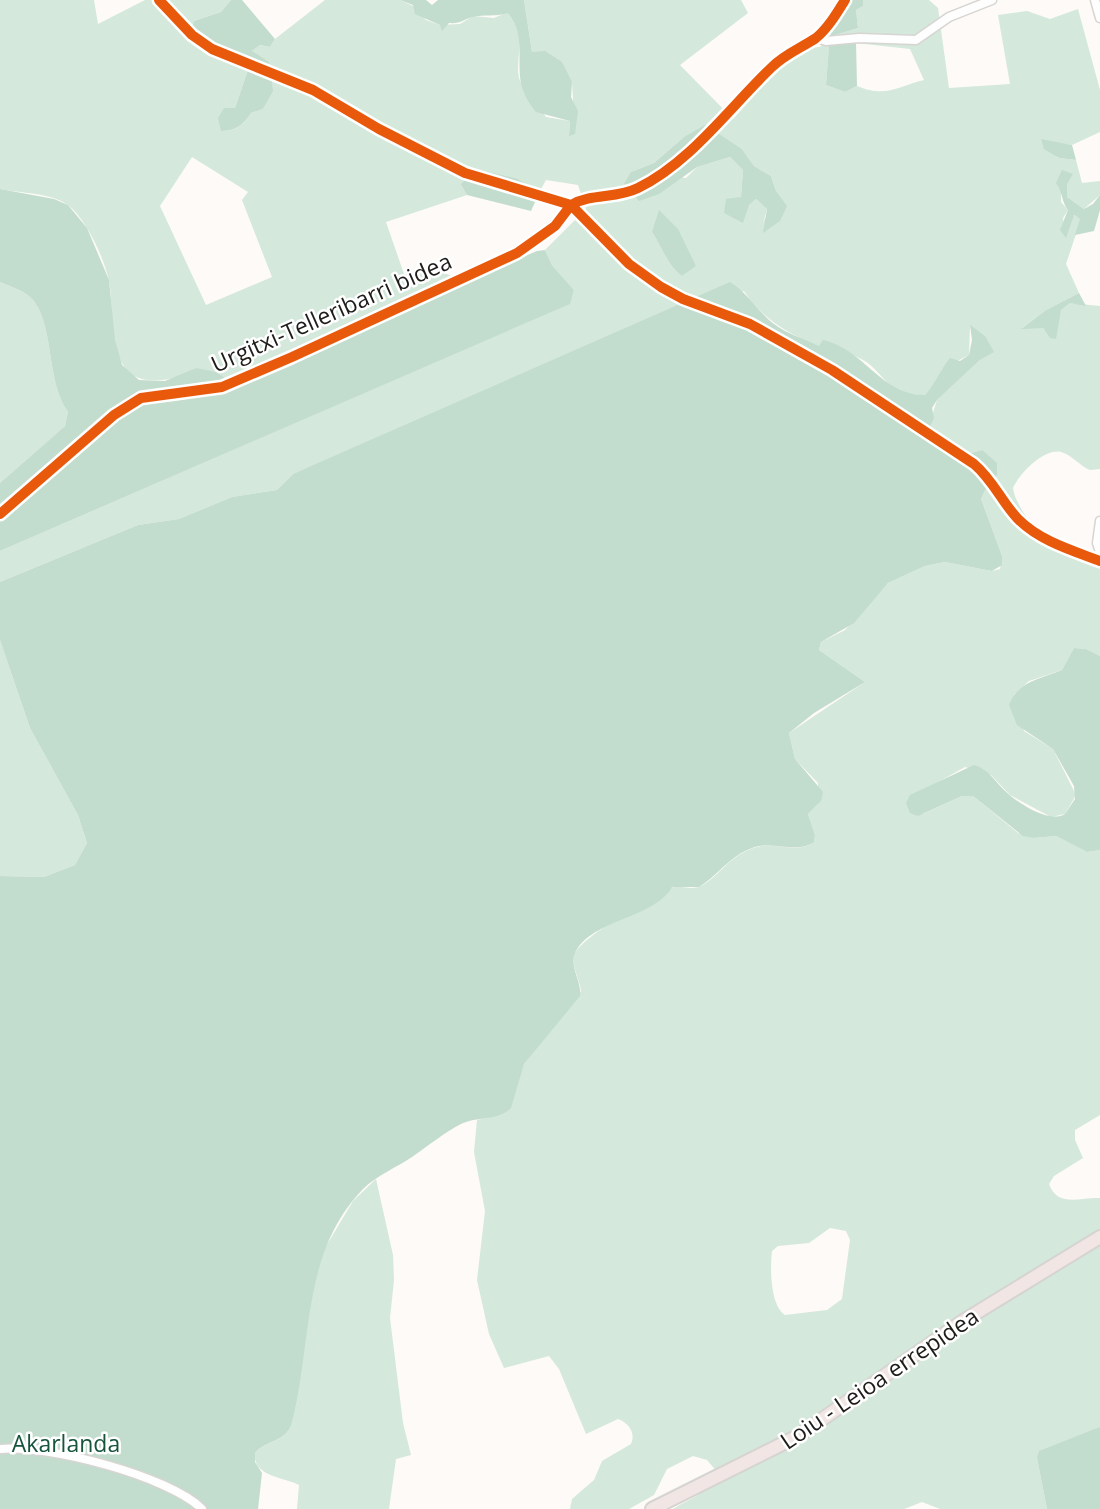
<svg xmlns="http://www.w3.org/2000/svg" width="1100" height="1509" font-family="'Open Sans',sans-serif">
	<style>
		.green { fill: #d4e8dc; fill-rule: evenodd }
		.forest { fill: #c2dccd }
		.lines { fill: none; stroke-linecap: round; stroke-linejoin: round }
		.minor-casing { stroke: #d7d5d2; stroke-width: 11 }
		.primary-casing { stroke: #d6d4d2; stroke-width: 16 }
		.minor { stroke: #fffefe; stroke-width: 8 }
		.primary { stroke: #f1e6e3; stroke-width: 12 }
		.cycleway-casing { stroke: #fff; stroke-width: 15 }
		.cycleway { stroke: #e8590c; stroke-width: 10 }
		.labels { text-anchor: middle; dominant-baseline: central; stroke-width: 5; stroke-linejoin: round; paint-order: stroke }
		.street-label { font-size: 23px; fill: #1d1c19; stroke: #fff }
		.park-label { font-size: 23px; fill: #16553c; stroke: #fff }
	</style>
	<rect width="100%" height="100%" fill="#fdfaf7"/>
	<path class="green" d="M 0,0 L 94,0 L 98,24 L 145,0 L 231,0 L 221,12 L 194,21 L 212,55 L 248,70 L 235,108 L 219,118 L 222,131 C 236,131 243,125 251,113 L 263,109 C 278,81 268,75 252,51 L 260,45 L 270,47 L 275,39 L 325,0 L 400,0 L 413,6 L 426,20 L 440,25 L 460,24 L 473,16 L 494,18 L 508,12 C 529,36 513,62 520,81 C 525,93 539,106 546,117 L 570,121 L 569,135 L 575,133 L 572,82 L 532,52 L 524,0 L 741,0 L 748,13 L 680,65 L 733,119 L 785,61 L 807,48 L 820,47 L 832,36 L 858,28 L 856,10 L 863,6 L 863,0 L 929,0 L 938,8 L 949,88 L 1010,84 L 998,15 L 1027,11 L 1050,19 L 1078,9 L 1100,90 L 1100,132 L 1072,145 L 1041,140 L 1058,158 L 1076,160 L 1082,183 L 1100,181 L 1100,195 L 1084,209 L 1067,197 L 1067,184 L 1061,190 L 1061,202 L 1068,210 L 1063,218 L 1065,237 L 1073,215 L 1081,219 L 1066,264 L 1079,293 L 1046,310 L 1022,328 L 1043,328 L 1050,337 L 1061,310 L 1070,303 L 1100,306 L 1100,469 L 1090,470 C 1080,466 1072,455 1061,452 C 1044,448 1019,474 1013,488 C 1016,512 1054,555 1078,560 C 1085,562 1092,559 1100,560 L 1100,656 L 1086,649 L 1074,648 L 1062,670 L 1029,681 L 1014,695 L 1024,731 L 1053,749 L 1076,795 L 1065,814 L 1051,817 L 1010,795 L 991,775 L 965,767 L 931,786 L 923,814 L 962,796 L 973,796 L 1018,833 L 1034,838 L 1056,836 L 1087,852 L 1100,850 L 1100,1115 L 1075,1130 L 1075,1140 L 1083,1158 L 1054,1176 L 1049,1184 C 1057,1208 1081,1197 1100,1198 L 1100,1427 L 1037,1458 L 1047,1509 L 940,1509 L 922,1502 L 904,1509 L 673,1509 C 689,1499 710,1492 719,1474 L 707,1460 L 693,1456 L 667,1469 L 654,1495 L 629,1509 L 570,1509 L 572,1499 L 594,1480 L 602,1461 L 631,1444 C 636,1433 629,1423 618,1419 L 586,1434 L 559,1369 L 549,1356 L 504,1368 L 489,1334 L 477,1280 L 485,1211 L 474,1152 L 477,1120 L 494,1116 L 516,1084 L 524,1064 L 581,991 C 580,980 571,966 574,955 C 580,938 652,896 670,888 C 679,884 690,891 701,886 C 722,874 729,855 757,847 C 775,842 799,854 814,842 L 815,835 L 808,814 L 818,804 L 818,783 L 795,759 L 789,733 L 865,682 L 819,650 L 821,642 L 845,630 L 888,583 L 925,566 L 945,562 L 992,571 L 1000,569 L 1002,556 L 981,499 L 988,484 L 982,450 L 971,453 L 928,428 L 937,400 L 980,360 L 993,352 L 984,336 L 970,326 L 969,355 L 942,369 L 937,382 L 925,395 C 881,395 886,369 857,357 C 846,351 833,351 821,347 C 790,335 762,319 744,291 L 293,474 L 277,490 L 232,497 L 179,519 L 138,525 L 0,582 L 0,551 L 569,304 L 574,290 L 552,265 L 545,250 L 586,209 L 578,185 L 546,180 L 540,191 L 518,179 L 462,184 L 467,195 L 386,222 L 404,274 L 444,273 L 466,281 L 232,383 L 196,368 C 180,377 169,381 150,380 C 105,378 115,312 109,281 C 104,258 87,220 68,205 C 52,193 20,193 0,189 ZM 856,43 L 910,49 L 924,80 C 896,87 886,98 857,86 L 845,92 L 826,85 L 829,47 ZM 684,137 L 724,138 L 742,149 L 754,166 L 771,176 L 776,191 L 763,224 L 767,209 L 756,199 L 749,205 L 741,197 L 743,170 L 730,157 L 697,167 L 686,178 L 631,172 L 654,163 ZM 192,157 L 248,192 L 242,200 L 272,277 L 206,305 L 160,206 ZM 652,232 L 696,266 L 695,266 L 682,276 C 667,265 662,247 652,232 ZM 830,1228 L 846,1231 L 850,1240 L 842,1299 L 827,1310 L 785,1315 C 770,1305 770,1268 772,1251 L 778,1246 L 809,1243 Z
		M 0,282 C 9,286 23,290 30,297 C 55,318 45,380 68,412 L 65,426 L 0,483 Z
		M 0,640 L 30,728 L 78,815 L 87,843 L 75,865 L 44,877 L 0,876 Z
		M 376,1179 L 393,1255 L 394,1280 L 390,1318 L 403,1423 L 411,1455 L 396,1459 L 389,1509 L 297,1509 L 299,1485 C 283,1477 252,1476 255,1453 C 267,1440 283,1443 291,1426 L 314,1280 L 322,1253 L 353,1201 Z"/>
	<path class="forest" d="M 231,0 L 242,0 L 275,39 L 270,47 L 260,45 L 252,51 L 269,62 L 273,91 L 263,109 L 251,113 C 243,125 236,131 221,131 L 218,118 L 224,108 L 235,108 L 248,70 L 212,55 L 190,40 L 194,21 L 221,12 Z
		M 400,0 L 426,0 L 432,5 L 438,0 L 524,0 L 532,52 L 545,51 L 562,62 L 572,82 L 571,97 L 578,111 L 575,134 L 569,136 L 570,121 L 536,112 C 528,102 521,90 520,77 C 518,55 524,31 508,13 C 495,17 484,14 472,17 C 463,20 460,24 449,23 L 442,31 L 440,25 L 415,14 L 413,5 Z
		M 851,0 L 863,0 L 863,6 L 856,10 L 858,28 L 832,36 L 828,32 Z
		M 856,43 L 857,86 L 845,92 L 826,85 L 829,46 Z
		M 705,125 L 742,149 L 754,166 L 771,176 L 776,191 L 787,206 L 780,221 L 763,233 L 767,209 L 756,199 L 749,205 L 743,223 L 724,213 L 726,199 L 741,197 L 743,170 L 730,157 L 697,167 L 659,194 L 639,201 L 624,184 L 631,172 L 654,163 L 684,137 Z
		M 1041,139 L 1072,145 L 1076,160 L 1059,158 L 1044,149 Z
		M 476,169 L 518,179 L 540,191 L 531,211 L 467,195 L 461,184 Z
		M 1062,170 L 1073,174 L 1067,184 L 1067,197 L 1084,209 L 1093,204 L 1100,195 L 1100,210 L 1094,231 L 1075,235 L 1080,219 L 1074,215 L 1066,238 L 1060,230 L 1068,210 C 1061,201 1063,192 1056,183 Z
		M 0,189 L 54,199 L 68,205 L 87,228 L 109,280 L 115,340 L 122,365 L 139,380 L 165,381 L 196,368 L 216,372 L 232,383 L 537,251 L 545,250 L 552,265 L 574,290 L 570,304 L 0,551 L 0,483 L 65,426 L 68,412 C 45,380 55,319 30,297 C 23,290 9,286 0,282 Z
		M 659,210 L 678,229 L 696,266 L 682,276 C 667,265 662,247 652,232 Z
		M 730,282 C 748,293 757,311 774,324 C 787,334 805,339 819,346 L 823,340 C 866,350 880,395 925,395 C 936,383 940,370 950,358 L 960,361 L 969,355 L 972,340 L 970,325 L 985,336 L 994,352 L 980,360 L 937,400 L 932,408 L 934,418 L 929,428 L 971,453 L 982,450 L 997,463 L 997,475 L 988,484 L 981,499 L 1002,556 L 1002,565 L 992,571 L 945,562 L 925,566 L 888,583 L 854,623 L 821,642 L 819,650 L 865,682 L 814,713 L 789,733 L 795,759 L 823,792 L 821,801 L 808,814 L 815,835 L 814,842 C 799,853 777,843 759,846 C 732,852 720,874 699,887 L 672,887 C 654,919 591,919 575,953 C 569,966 582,982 580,996 L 524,1064 L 511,1108 C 498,1121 477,1116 461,1124 C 445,1132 428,1146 412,1157 C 397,1167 376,1176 363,1189 C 300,1254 313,1344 291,1426 C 283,1443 266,1440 255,1453 L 255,1462 L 262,1473 L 258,1509 L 0,1509 L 0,876 L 44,877 L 75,865 L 87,843 L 78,815 L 30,728 L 0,640 L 0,582 L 138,525 L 179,519 L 232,497 L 277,490 L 293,474 Z
		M 1079,293 L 1086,306 L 1070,303 L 1061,310 L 1056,339 L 1050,338 L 1043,328 L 1021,329 L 1046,310 Z
		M 1074,648 L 1086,649 L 1100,656 L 1100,850 L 1087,852 L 1056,836 L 1034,838 L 1023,836 L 973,796 L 962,796 L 918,816 L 910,813 L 906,803 L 910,795 L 974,765 C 988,769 994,780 1004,790 C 1016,802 1049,824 1065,814 L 1075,799 L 1074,786 L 1053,749 L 1017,725 L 1009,705 C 1018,681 1041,679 1062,670 Z
		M 1100,1427 L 1100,1509 L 1047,1509 L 1037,1458 L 1039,1451 Z"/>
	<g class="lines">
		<defs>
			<path id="minor" d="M 159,0 L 192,35 L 212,49 L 313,90 L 379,129 L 465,173 L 571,205 L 629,264 L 661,287 L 683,299 L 750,324 L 832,370 L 974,464 C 993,480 1001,501 1018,519 C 1040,541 1071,550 1100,561
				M 1095,0 L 1100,18
				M 816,38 L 826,41 L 859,38 L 916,40 L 949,17 L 992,0
				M 571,205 C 592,193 616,199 638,188 C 691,162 730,107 772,67 C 785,54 801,48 816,38 C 828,28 837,13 845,0
				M 0,514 L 114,415 L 141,398 L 222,387 L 292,357 L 517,253 L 555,226 L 571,205
				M 1100,521 L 1097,543 L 1100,552
				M 0,1449 C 46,1444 169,1476 202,1509"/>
			<path id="primary" d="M 652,1509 L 798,1436 L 963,1321 L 1100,1237"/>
		</defs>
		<use href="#minor" class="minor-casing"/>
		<use href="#primary" class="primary-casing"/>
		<use href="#minor" class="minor"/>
		<use href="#primary" class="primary"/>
		<defs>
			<path id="cycleway" d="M 159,0 L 192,35 L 212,49 L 313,90 L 379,129 L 465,173 L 571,205 L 629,264 L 661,287 L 683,299 L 750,324 L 832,370 L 974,464 C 993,480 1001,501 1018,519 C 1040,541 1071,550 1100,561
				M 571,205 C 592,193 616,199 638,188 C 691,162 730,107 772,67 C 785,54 801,48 816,38 C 828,28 837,13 845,0
				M 0,514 L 114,415 L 141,398 L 222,387 L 292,357 L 517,253 L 555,226 L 571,205"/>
		</defs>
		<use href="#cycleway" class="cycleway-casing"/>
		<use href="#cycleway" class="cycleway"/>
	</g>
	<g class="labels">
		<g class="street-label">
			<text transform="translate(331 312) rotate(-24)">Urgitxi-Telleribarri bidea</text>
			<text transform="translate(879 1378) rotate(-34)">Loiu - Leioa errepidea</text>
		</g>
		<g class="park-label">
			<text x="66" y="1443">Akarlanda</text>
		</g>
	</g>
</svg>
